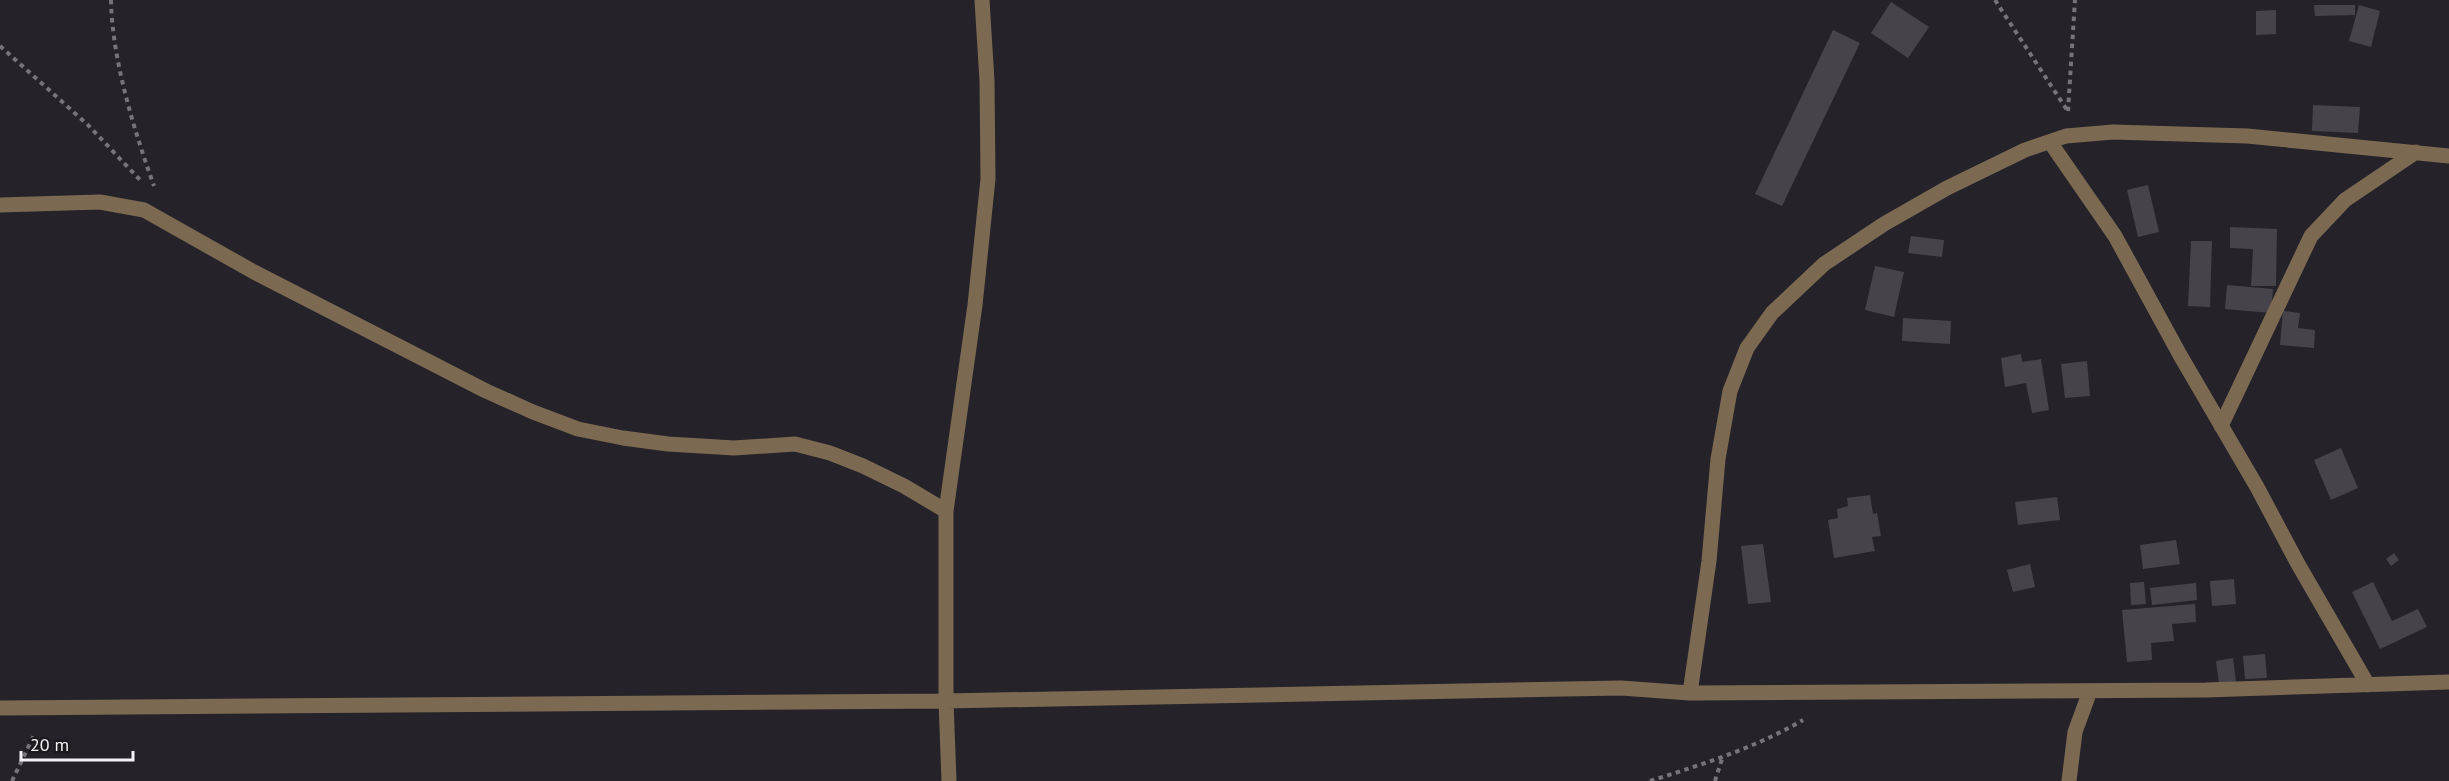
<svg xmlns="http://www.w3.org/2000/svg" width="2449" height="781" font-family="'PT Sans',sans-serif">
	<style>
		.building { fill: #46444a }
		.lines { fill: none; stroke-linecap: round; stroke-linejoin: round }
		.path { stroke: #767479; stroke-width: 4; stroke-dasharray: 4.5 4.5; stroke-linecap: butt }
		.street { stroke: #7b6952; stroke-width: 15 }
	</style>
	<rect width="100%" height="100%" fill="#252329"/>
	<path class="building" d="M 1891,2 L 1929,27 L 1908,58 L 1871,33 Z
		M 2314,5 L 2355,5 L 2355,15 L 2315,16 Z
		M 2359,5 L 2380,11 L 2371,47 L 2349,41 Z
		M 2276,10 L 2276,34 L 2256,35 L 2256,11 Z
		M 1833,30 L 1860,43 L 1782,206 L 1755,194 Z
		M 2313,105 L 2360,107 L 2358,133 L 2312,131 Z
		M 2148,185 L 2159,232 L 2138,237 L 2127,190 Z
		M 2230,227 L 2277,229 L 2276,286 L 2251,286 L 2253,249 L 2230,248 Z
		M 1911,236 L 1944,240 L 1942,257 L 1908,253 Z
		M 2191,241 L 2212,241 L 2210,307 L 2188,306 Z
		M 1875,266 L 1904,272 L 1894,317 L 1865,310 Z
		M 2227,285 L 2273,289 L 2271,313 L 2225,309 Z
		M 2283,311 L 2300,313 L 2298,328 L 2315,330 L 2314,348 L 2280,345 Z
		M 1903,318 L 1951,321 L 1950,344 L 1902,341 Z
		M 2021,354 L 2022,362 L 2041,359 L 2049,410 L 2032,413 L 2026,383 L 2005,387 L 2001,358 Z
		M 2087,361 L 2090,396 L 2065,398 L 2061,364 Z
		M 2341,448 L 2358,488 L 2331,500 L 2314,460 Z
		M 1870,495 L 1873,514 L 1877,513 L 1881,536 L 1872,537 L 1875,551 L 1834,558 L 1828,520 L 1838,518 L 1837,509 L 1848,506 L 1847,498 Z
		M 2057,497 L 2060,520 L 2018,525 L 2015,502 Z
		M 2176,540 L 2180,564 L 2143,569 L 2140,545 Z
		M 1763,544 L 1771,602 L 1748,604 L 1741,546 Z
		M 2394,553 L 2399,560 L 2391,566 L 2386,559 Z
		M 2030,564 L 2035,587 L 2013,592 L 2007,570 Z
		M 2234,579 L 2236,604 L 2212,606 L 2210,581 Z
		M 2144,582 L 2146,604 L 2131,605 L 2130,583 Z
		M 2373,582 L 2392,621 L 2418,609 L 2427,627 L 2380,649 L 2352,592 Z
		M 2196,583 L 2197,600 L 2152,605 L 2150,588 Z
		M 2195,604 L 2196,622 L 2172,624 L 2174,641 L 2151,643 L 2152,660 L 2127,662 L 2122,610 Z
		M 2265,654 L 2267,678 L 2245,679 L 2243,656 Z
		M 2233,658 L 2236,682 L 2219,684 L 2216,661 Z"/>
	<g class="lines">
		<path class="path" d="M 111,0 C 112,59 134,130 154,186
			M 1995,0 L 2067,110
			M 0,46 L 88,125 L 141,181
			M 2068,111 L 2075,0
			M 12,781 L 35,733
			M 1650,781 C 1703,764 1755,748 1803,720
			M 1715,781 L 1722,759"/>
		<path class="street" d="M 2050,142 L 2115,236 L 2180,355 L 2257,487 L 2298,564 L 2368,685
			M 0,205 L 100,202 L 144,210 L 254,272 L 486,391 L 533,412 L 578,429 L 623,438 L 668,444 L 734,448 L 795,444 L 830,453 L 863,466 L 904,486 L 946,511
			M 2221,426 L 2311,236 L 2345,200 L 2416,152
			M 1690,693 L 1709,561 L 1718,459 L 1730,391 L 1747,348 L 1772,313 L 1824,264 L 1884,224 L 1947,188 L 2025,150 L 2066,136 L 2113,132 L 2247,136 L 2449,156
			M 0,708 L 946,701 L 1621,688 L 1690,693 L 2206,690 L 2449,682
			M 949,781 L 946,701 L 946,511 L 975,305 L 988,179 L 987,81 L 982,0
			M 2069,781 L 2075,732 L 2090,691"/>
	</g>
	<path d="M21 751v9h112v-9" fill="none" stroke="#f4f2f6" stroke-width="3"/>
	<text x="30" y="751" font-size="18" fill="#f4f2f6" stroke="#1c1a1f" stroke-width="4.5" paint-order="stroke">20 m</text>
</svg>
